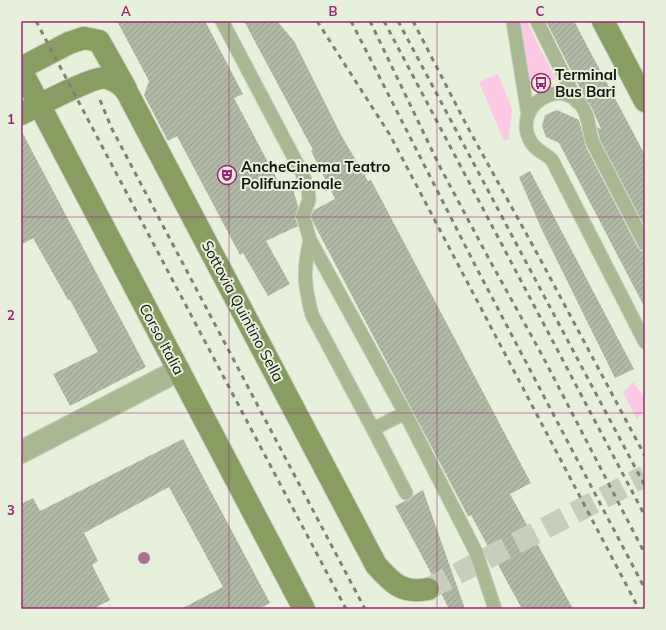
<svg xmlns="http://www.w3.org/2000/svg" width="666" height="630" font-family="Mulish,sans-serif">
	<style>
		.green { fill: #fcc9e4 }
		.building { fill: url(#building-hatch) }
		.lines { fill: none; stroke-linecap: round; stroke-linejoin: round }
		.secondary-tunnel { stroke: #c7cfbc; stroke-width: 22; stroke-dasharray: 22 11; stroke-linecap: butt }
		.lane-casing { stroke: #c5cdba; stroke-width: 15 }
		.street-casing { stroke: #c5cdba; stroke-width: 24 }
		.secondary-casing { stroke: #c5cdba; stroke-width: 24 }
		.lane { stroke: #a8b891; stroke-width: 13 }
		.street { stroke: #a8b891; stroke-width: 22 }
		.secondary { stroke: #879d62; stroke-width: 22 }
		.rail { stroke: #7d8375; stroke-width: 3; stroke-dasharray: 5 5; stroke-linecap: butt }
		.tree { fill: #aa7292 }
		.grid { fill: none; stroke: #a12376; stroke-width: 1; stroke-opacity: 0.55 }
		.labels { text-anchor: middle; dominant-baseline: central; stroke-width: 4; stroke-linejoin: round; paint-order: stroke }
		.poi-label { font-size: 15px; font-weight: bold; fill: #14170f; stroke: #e7f0db; text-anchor: start }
		.street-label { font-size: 15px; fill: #14170f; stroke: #e7f0db }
		.neatline { fill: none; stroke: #a12376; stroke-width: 1.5 }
		.grid-label { font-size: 13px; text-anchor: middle; font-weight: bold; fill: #a12376 }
	</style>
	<defs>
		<pattern id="building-hatch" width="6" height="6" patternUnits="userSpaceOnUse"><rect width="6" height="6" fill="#b0b9a4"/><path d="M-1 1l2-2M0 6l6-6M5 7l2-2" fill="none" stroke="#969e8c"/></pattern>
	</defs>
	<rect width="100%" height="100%" fill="#e7f0db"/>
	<path class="green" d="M 519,21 L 527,21 L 538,45 L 556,79 L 540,84 L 530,90 Z
		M 498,74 L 512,109 L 509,139 L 504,141 L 479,82 Z
		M 633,382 L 645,398 L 645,408 L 637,419 L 623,393 Z"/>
	<path class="building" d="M 117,21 L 205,21 L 243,94 L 234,98 L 280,185 L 290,179 L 298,206 L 295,218 L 298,226 L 266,241 L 290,284 L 268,296 L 243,253 L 240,255 L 177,136 L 168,141 L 144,95 L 149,81 Z
		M 244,21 L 277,21 L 294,41 L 341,135 L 368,181 L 371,180 L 531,483 L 510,494 L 573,609 L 522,609 L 471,515 L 468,516 L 313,222 L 311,216 L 314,210 L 335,199 L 311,151 L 313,150 Z
		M 546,21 L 574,21 L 645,155 L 645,227 L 600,140 L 597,127 L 601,129 L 591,106 L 585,98 Z
		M 557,110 L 579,120 L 586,147 L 638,248 L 641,251 L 645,252 L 645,308 L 559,143 L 546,137 L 542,126 L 545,115 Z
		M 21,130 L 146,367 L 70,406 L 53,374 L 98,352 L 70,300 L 68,300 L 33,238 L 21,245 Z
		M 530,171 L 634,369 L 615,378 L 541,228 L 519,177 Z
		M 183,439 L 270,603 L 259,609 L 181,609 L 223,587 L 169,487 L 84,533 L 98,561 L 92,565 L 110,600 L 93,609 L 21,609 L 21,504 L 33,498 L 40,511 Z
		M 423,490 L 440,538 L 465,609 L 449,609 L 440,591 L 440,587 L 438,582 L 433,577 L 395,506 L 405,501 L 410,500 L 413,496 Z"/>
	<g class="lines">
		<path class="secondary-tunnel" d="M 428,589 L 645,476"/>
		<defs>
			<path id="lane" d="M 222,21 L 302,173 L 308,188 L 309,200 L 303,216 L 310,240 L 405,413 L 476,552 L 495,609
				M 513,21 L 528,115
				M 537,21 L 577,102
				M 310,240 C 303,270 304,285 312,315 L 373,429 L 405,413
				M 645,244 L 593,143 C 588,131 590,116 581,105 C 558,75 511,109 531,142 C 536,151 545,153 552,160 L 645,342
				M 373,429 L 406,493"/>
			<path id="street" d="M 21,452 L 179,370"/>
			<path id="secondary" d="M 603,21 L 645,101
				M 21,68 L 69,43 L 84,38 L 99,41 L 126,89
				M 21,70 L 304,609
				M 21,114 C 36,107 95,75 107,78 C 116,80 122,85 127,92 L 376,565 C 392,583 402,594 428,589"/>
		</defs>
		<use href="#lane" class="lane-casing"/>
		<use href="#street" class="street-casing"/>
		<use href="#secondary" class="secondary-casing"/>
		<use href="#lane" class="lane"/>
		<use href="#street" class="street"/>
		<use href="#secondary" class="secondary"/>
		<path class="rail" d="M 36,21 L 346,609
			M 317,21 L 390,135 L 639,609
			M 351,21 L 475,265 L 645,589
			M 370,21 L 439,165 L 489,259 L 542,355 L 645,554
			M 384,21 L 645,516
			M 398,21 L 645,486
			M 413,21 L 467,126 L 538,255 L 645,456
			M 100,100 L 112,129 L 365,609"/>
	</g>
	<circle class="tree" cx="144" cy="558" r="6"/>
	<path class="grid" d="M 229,21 L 229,609M 437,21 L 437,609M 21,217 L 645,217M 21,413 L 645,413"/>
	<defs>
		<symbol id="bus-ring" viewBox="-11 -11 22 22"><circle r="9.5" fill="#e7f0db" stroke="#a12376" stroke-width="1.5"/><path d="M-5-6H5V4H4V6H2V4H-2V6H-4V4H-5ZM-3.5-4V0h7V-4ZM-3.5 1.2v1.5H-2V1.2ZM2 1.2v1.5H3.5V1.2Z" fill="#a12376"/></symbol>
		<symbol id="theatre-ring" viewBox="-11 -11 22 22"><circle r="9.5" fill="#e7f0db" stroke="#a12376" stroke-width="1.5"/><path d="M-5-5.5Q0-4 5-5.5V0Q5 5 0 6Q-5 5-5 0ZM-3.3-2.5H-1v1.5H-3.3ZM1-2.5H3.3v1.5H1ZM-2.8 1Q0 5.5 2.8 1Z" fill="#a12376"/></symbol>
	</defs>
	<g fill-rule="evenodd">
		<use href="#bus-ring" x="530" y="72" width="22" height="22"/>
		<use href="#theatre-ring" x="216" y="164" width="22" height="22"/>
	</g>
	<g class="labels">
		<g class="poi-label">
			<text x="555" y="74">Terminal<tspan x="555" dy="17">Bus Bari</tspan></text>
			<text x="241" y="166">AncheCinema Teatro<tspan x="241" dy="17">Polifunzionale</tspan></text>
		</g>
		<g class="street-label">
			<text transform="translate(243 311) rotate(62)">Sottovia Quintino Sella</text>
			<text transform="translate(162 339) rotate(62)">Corso Italia</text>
		</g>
	</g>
	<rect width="666" height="630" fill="none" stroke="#e7f0db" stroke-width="44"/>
	<rect x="22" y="22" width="622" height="586" class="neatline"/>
	<g class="grid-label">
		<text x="126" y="16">A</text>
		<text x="333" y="16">B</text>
		<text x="540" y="16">C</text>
		<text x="11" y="124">1</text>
		<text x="11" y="320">2</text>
		<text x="11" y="515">3</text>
	</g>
</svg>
